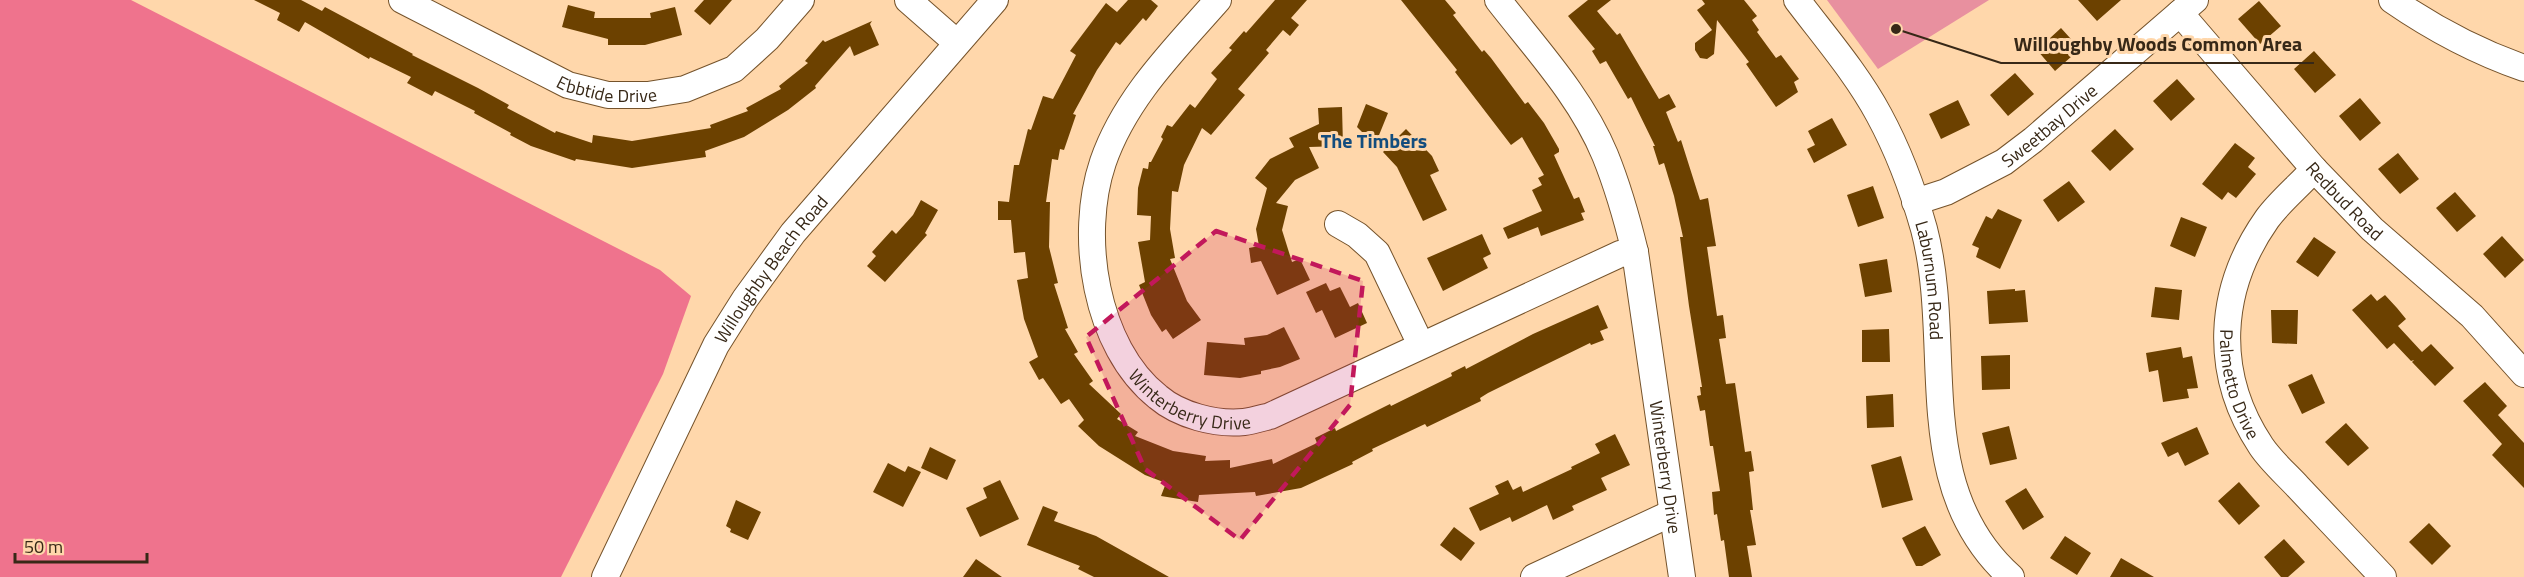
<svg xmlns="http://www.w3.org/2000/svg" width="2524" height="577" font-family="'Titillium Web',sans-serif">
	<style>
		.green { fill: #e8909f }
		.forest { fill: #ef738d }
		.building { fill: #6c4100 }
		.lines { fill: none; stroke-linecap: round; stroke-linejoin: round }
		.minor-casing { stroke: #75532b; stroke-width: 28 }
		.minor { stroke: #fff; stroke-width: 26 }
		.marked { fill: #c2185b; fill-opacity: 0.2; stroke: #c2185b; stroke-width: 4.5; stroke-dasharray: 12 8; stroke-linejoin: round }
		.labels { text-anchor: middle; dominant-baseline: central; stroke-width: 6; stroke-linejoin: round; paint-order: stroke }
		.street-label { font-size: 18px; fill: #372817; stroke: #ffd7ab }
		.neighbourhood-label { font-size: 20px; font-weight: bold; fill: #134d7e; stroke: #ffd7ab }
		.leader { fill: none; stroke: #372817; stroke-width: 2 }
		.callout-dot { fill: #372817; stroke: #ffd7ab; stroke-width: 2 }
		.callout-label { font-size: 20px; text-anchor: middle; font-weight: bold; fill: #372817; stroke: #ffd7ab; stroke-width: 6; stroke-linejoin: round; paint-order: stroke }
	</style>
	<rect width="100%" height="100%" fill="#ffd7ab"/>
	<path class="green" d="M 1827,0 L 1989,0 L 1878,69 Z"/>
	<path class="forest" d="M 0,0 L 131,0 L 660,270 L 691,296 L 663,374 L 561,577 L 0,577 Z"/>
	<path class="building" d="M 254,0 L 301,0 L 322,11 L 325,7 L 413,54 L 412,55 L 478,88 L 509,105 L 507,108 L 555,133 L 556,131 L 592,143 L 593,135 L 632,141 L 711,128 L 710,125 L 748,111 L 746,108 L 781,89 L 779,86 L 808,63 L 805,61 L 823,40 L 825,42 L 872,21 L 870,24 L 879,45 L 854,56 L 850,46 L 815,86 L 816,88 L 788,110 L 744,137 L 705,151 L 706,157 L 632,168 L 576,159 L 575,161 L 531,146 L 510,135 L 511,133 L 474,113 L 475,111 L 435,91 L 432,96 L 407,83 L 411,77 L 370,57 L 369,59 L 305,22 L 299,32 L 277,20 L 280,13 Z
		M 704,0 L 732,0 L 710,25 L 694,11 Z
		M 1128,0 L 1151,0 L 1158,6 L 1146,21 L 1143,18 L 1120,45 L 1116,42 L 1097,70 L 1073,114 L 1076,115 L 1064,150 L 1060,149 L 1058,160 L 1052,159 L 1046,202 L 1050,202 L 1049,247 L 1058,283 L 1054,284 L 1068,328 L 1065,329 L 1078,352 L 1074,354 L 1093,381 L 1089,384 L 1121,414 L 1117,419 L 1138,432 L 1135,436 L 1173,451 L 1206,456 L 1205,461 L 1230,460 L 1230,468 L 1272,459 L 1273,464 L 1317,443 L 1315,438 L 1335,428 L 1336,431 L 1390,404 L 1391,406 L 1452,376 L 1451,373 L 1465,366 L 1466,369 L 1533,334 L 1598,305 L 1608,328 L 1600,331 L 1604,340 L 1591,345 L 1590,343 L 1488,393 L 1480,398 L 1481,401 L 1427,427 L 1425,424 L 1372,449 L 1373,451 L 1352,462 L 1353,464 L 1301,488 L 1256,496 L 1255,492 L 1199,495 L 1198,502 L 1161,496 L 1166,483 L 1145,475 L 1099,446 L 1078,426 L 1084,420 L 1069,399 L 1061,404 L 1043,378 L 1039,380 L 1029,362 L 1038,357 L 1024,319 L 1017,280 L 1028,278 L 1025,252 L 1014,253 L 1011,220 L 998,220 L 998,201 L 1009,202 L 1014,165 L 1019,165 L 1028,129 L 1031,130 L 1043,96 L 1053,99 L 1076,55 L 1070,51 L 1106,3 L 1117,12 Z
		M 1275,0 L 1307,0 L 1291,18 L 1299,25 L 1290,36 L 1283,30 L 1266,50 L 1269,53 L 1238,89 L 1245,95 L 1211,135 L 1202,128 L 1184,165 L 1178,192 L 1172,191 L 1170,229 L 1175,258 L 1170,259 L 1187,301 L 1201,320 L 1173,339 L 1166,329 L 1162,332 L 1151,315 L 1139,285 L 1145,282 L 1138,242 L 1150,240 L 1151,216 L 1137,215 L 1138,188 L 1143,168 L 1148,169 L 1149,162 L 1151,162 L 1163,139 L 1161,137 L 1167,125 L 1172,127 L 1190,104 L 1195,108 L 1217,79 L 1211,73 L 1232,50 L 1229,48 L 1244,31 L 1246,33 Z
		M 1401,0 L 1445,0 L 1456,13 L 1453,15 L 1482,52 L 1484,50 L 1491,58 L 1525,104 L 1528,102 L 1544,123 L 1559,149 L 1559,152 L 1554,155 L 1574,199 L 1579,197 L 1585,212 L 1581,213 L 1584,220 L 1541,236 L 1538,227 L 1508,239 L 1503,228 L 1542,211 L 1532,190 L 1542,185 L 1538,178 L 1544,175 L 1522,137 L 1511,145 L 1455,72 L 1457,70 Z
		M 1588,0 L 1611,0 L 1597,11 L 1617,35 L 1620,33 L 1659,99 L 1669,94 L 1676,107 L 1666,112 L 1678,142 L 1681,140 L 1700,200 L 1708,198 L 1716,246 L 1707,247 L 1717,316 L 1723,315 L 1726,338 L 1719,339 L 1726,384 L 1735,383 L 1745,452 L 1751,451 L 1754,471 L 1749,472 L 1753,510 L 1750,510 L 1756,545 L 1747,546 L 1752,577 L 1729,577 L 1724,540 L 1721,541 L 1717,514 L 1714,515 L 1712,492 L 1720,491 L 1713,446 L 1710,446 L 1705,410 L 1700,411 L 1697,396 L 1701,395 L 1700,387 L 1702,387 L 1689,306 L 1680,237 L 1683,237 L 1674,196 L 1664,163 L 1659,165 L 1653,146 L 1655,146 L 1631,97 L 1628,99 L 1606,61 L 1600,64 L 1592,51 L 1595,49 L 1568,16 Z
		M 1702,0 L 1744,0 L 1757,16 L 1752,20 L 1759,30 L 1757,32 L 1776,58 L 1781,55 L 1799,79 L 1794,82 L 1798,92 L 1776,107 L 1746,64 L 1749,62 L 1717,20 L 1714,54 L 1707,59 L 1700,58 L 1695,50 L 1695,43 L 1712,30 L 1697,10 L 1705,4 Z
		M 2078,0 L 2121,0 L 2097,21 Z
		M 2259,1 L 2281,26 L 2260,44 L 2238,19 Z
		M 568,5 L 595,12 L 594,18 L 651,18 L 650,13 L 675,7 L 682,35 L 645,45 L 608,45 L 608,39 L 562,27 Z
		M 2061,28 L 2080,49 L 2055,71 L 2037,50 Z
		M 2314,51 L 2336,75 L 2315,93 L 2294,69 Z
		M 2015,73 L 2034,94 L 2008,116 L 1990,95 Z
		M 2177,79 L 2195,99 L 2171,121 L 2153,101 Z
		M 2360,98 L 2381,123 L 2360,141 L 2339,116 Z
		M 1958,100 L 1970,125 L 1941,139 L 1929,114 Z
		M 1366,104 L 1388,113 L 1375,145 L 1357,127 Z
		M 1342,107 L 1343,146 L 1309,147 L 1319,168 L 1295,180 L 1276,203 L 1288,206 L 1282,230 L 1292,262 L 1300,259 L 1310,280 L 1277,295 L 1261,261 L 1251,263 L 1249,248 L 1259,246 L 1256,229 L 1267,188 L 1255,178 L 1270,159 L 1294,147 L 1289,138 L 1319,124 L 1318,108 Z
		M 1832,118 L 1847,145 L 1814,163 L 1807,149 L 1815,145 L 1808,131 Z
		M 1406,129 L 1432,156 L 1439,171 L 1430,175 L 1447,210 L 1423,221 L 1397,167 L 1383,152 Z
		M 2115,129 L 2134,149 L 2110,171 L 2091,151 Z
		M 2235,143 L 2255,158 L 2248,167 L 2256,174 L 2236,198 L 2228,192 L 2222,200 L 2202,184 Z
		M 2398,153 L 2419,179 L 2400,194 L 2378,169 Z
		M 2069,181 L 2085,202 L 2058,222 L 2043,200 Z
		M 1873,186 L 1884,218 L 1858,227 L 1847,195 Z
		M 2455,192 L 2476,216 L 2457,232 L 2436,208 Z
		M 921,200 L 938,210 L 925,233 L 927,235 L 885,282 L 867,266 L 876,256 L 872,252 L 892,230 L 896,234 L 913,215 Z
		M 1998,209 L 2022,220 L 2000,269 L 1976,257 L 1979,248 L 1972,245 L 1986,216 L 1992,219 Z
		M 2181,217 L 2207,227 L 2195,257 L 2170,246 Z
		M 1482,234 L 1491,254 L 1483,258 L 1488,268 L 1443,291 L 1427,258 Z
		M 2502,236 L 2524,260 L 2505,278 L 2483,254 Z
		M 2314,237 L 2336,252 L 2318,277 L 2296,262 Z
		M 1887,259 L 1892,292 L 1865,297 L 1859,264 Z
		M 1326,283 L 1330,291 L 1340,287 L 1350,307 L 1358,303 L 1367,323 L 1335,338 L 1322,310 L 1316,313 L 1306,292 Z
		M 2155,287 L 2182,290 L 2179,320 L 2151,317 Z
		M 2015,289 L 2015,291 L 2025,290 L 2028,322 L 1989,324 L 1987,291 Z
		M 2371,294 L 2377,301 L 2385,295 L 2397,308 L 2406,319 L 2398,326 L 2422,352 L 2431,344 L 2454,368 L 2435,386 L 2412,362 L 2414,360 L 2411,361 L 2394,343 L 2387,349 L 2352,310 Z
		M 2271,310 L 2298,310 L 2297,344 L 2272,343 Z
		M 1284,327 L 1300,359 L 1280,367 L 1261,371 L 1261,374 L 1240,378 L 1204,375 L 1207,342 L 1245,345 L 1244,338 L 1267,335 Z
		M 1889,329 L 1890,362 L 1862,362 L 1862,330 Z
		M 2181,347 L 2183,358 L 2192,356 L 2198,388 L 2187,389 L 2189,398 L 2163,402 L 2158,370 L 2149,372 L 2146,353 Z
		M 2010,355 L 2010,389 L 1982,390 L 1981,356 Z
		M 2312,374 L 2325,403 L 2302,414 L 2288,385 Z
		M 2485,382 L 2507,406 L 2498,415 L 2524,443 L 2524,488 L 2492,455 L 2502,444 L 2463,401 Z
		M 1893,394 L 1894,427 L 1867,428 L 1866,396 Z
		M 2346,423 L 2369,448 L 2348,466 L 2325,442 Z
		M 2009,426 L 2017,459 L 1990,465 L 1982,433 Z
		M 2197,427 L 2209,454 L 2185,466 L 2178,452 L 2168,457 L 2161,443 Z
		M 1615,434 L 1630,465 L 1601,478 L 1607,490 L 1572,506 L 1574,510 L 1553,520 L 1547,505 L 1512,522 L 1510,517 L 1480,531 L 1469,508 L 1499,494 L 1495,486 L 1508,480 L 1513,490 L 1521,486 L 1523,492 L 1572,469 L 1571,467 L 1600,453 L 1595,444 Z
		M 930,447 L 956,460 L 947,480 L 921,468 Z
		M 1901,456 L 1913,500 L 1882,508 L 1871,465 Z
		M 888,463 L 905,472 L 908,466 L 921,472 L 903,507 L 873,492 Z
		M 1000,480 L 1019,519 L 980,537 L 966,508 L 987,498 L 983,488 Z
		M 2239,482 L 2260,506 L 2239,525 L 2218,501 Z
		M 2026,488 L 2044,517 L 2023,530 L 2005,501 Z
		M 736,500 L 761,512 L 748,540 L 730,532 L 731,529 L 726,526 Z
		M 1043,506 L 1058,512 L 1054,521 L 1096,536 L 1169,577 L 1094,577 L 1078,569 L 1080,566 L 1027,545 Z
		M 2429,523 L 2451,546 L 2432,565 L 2409,542 Z
		M 1925,526 L 1941,555 L 1922,566 L 1916,566 L 1902,538 Z
		M 1454,527 L 1475,543 L 1461,561 L 1440,545 Z
		M 2065,536 L 2091,553 L 2077,575 L 2050,558 Z
		M 2284,539 L 2305,562 L 2288,577 L 2281,577 L 2264,557 Z
		M 2121,558 L 2154,577 L 2110,577 Z
		M 976,559 L 1002,577 L 963,577 Z"/>
	<g class="lines">
		<defs>
			<g id="minor">
				<path id="s1" d="M 402,0 L 568,85 L 608,95 L 648,95 L 685,89 L 734,69 L 767,39 L 801,0"/>
				<path d="M 908,0 L 957,43"/>
				<path id="s2" d="M 1218,0 C 1174,50 1125,98 1103,162 C 1078,236 1095,347 1158,397 C 1179,415 1216,425 1244,422 C 1252,421 1262,418 1270,416 L 1620,254 L 1635,252"/>
				<path id="s3" d="M 1498,0 C 1536,49 1581,97 1605,155 C 1618,187 1627,219 1635,252 L 1682,577"/>
				<path id="s4" d="M 1797,0 C 1825,37 1857,74 1879,115 C 1898,150 1913,190 1924,229 C 1955,346 1909,486 2011,577"/>
				<path d="M 2392,0 C 2434,29 2475,51 2524,68"/>
				<path id="s5" d="M 2180,13 L 2314,169 L 2372,229 L 2472,316 L 2524,374"/>
				<path id="s6" d="M 2314,169 C 2299,186 2280,201 2267,219 C 2217,290 2213,374 2261,446 C 2271,461 2286,474 2298,487 C 2326,517 2355,547 2383,577"/>
				<path id="s7" d="M 1915,202 L 1946,192 L 2004,162 L 2033,140 L 2195,0"/>
				<path d="M 1338,224 L 1357,235 L 1377,253 L 1421,345"/>
				<path id="s8" d="M 605,577 L 716,345 L 745,299 L 793,233 L 995,0"/>
				<path d="M 1534,577 L 1672,513"/>
			</g>
		</defs>
		<use href="#minor" class="minor-casing"/>
		<use href="#minor" class="minor"/>
	</g>
	<path class="marked" d="M 1216,231 L 1363,281 L 1350,405 L 1240,540 L 1145,469 L 1086,337 Z"/>
	<g class="labels">
		<g class="street-label">
			<text stroke="none"><textPath href="#s1" startOffset="226">Ebbtide Drive</textPath></text>
			<text stroke="none"><textPath href="#s7" startOffset="156">Sweetbay Drive</textPath></text>
			<text stroke="none"><textPath href="#s5" startOffset="250">Redbud Road</textPath></text>
			<text stroke="none"><textPath href="#s8" startOffset="351">Willoughby Beach Road</textPath></text>
			<text stroke="none"><textPath href="#s4" startOffset="316">Laburnum Road</textPath></text>
			<text stroke="none"><textPath href="#s6" startOffset="244">Palmetto Drive</textPath></text>
			<text stroke="none"><textPath href="#s2" startOffset="486">Winterberry Drive</textPath></text>
			<text stroke="none"><textPath href="#s3" startOffset="508">Winterberry Drive</textPath></text>
		</g>
		<g class="neighbourhood-label">
			<text x="1374" y="140">The Timbers</text>
		</g>
	</g>
	<path class="leader" d="M1896 29L2001 63H2314"/>
	<circle class="callout-dot" cx="1896" cy="29" r="6"/>
	<g class="callout-label">
		<text x="2158" y="51">Willoughby Woods Common Area</text>
	</g>
	<path d="M15 553v9h132v-9" fill="none" stroke="#372817" stroke-width="3"/>
	<text x="24" y="553" font-size="18" fill="#372817" stroke="#ffd7ab" stroke-width="4.5" paint-order="stroke">50 m</text>
</svg>
